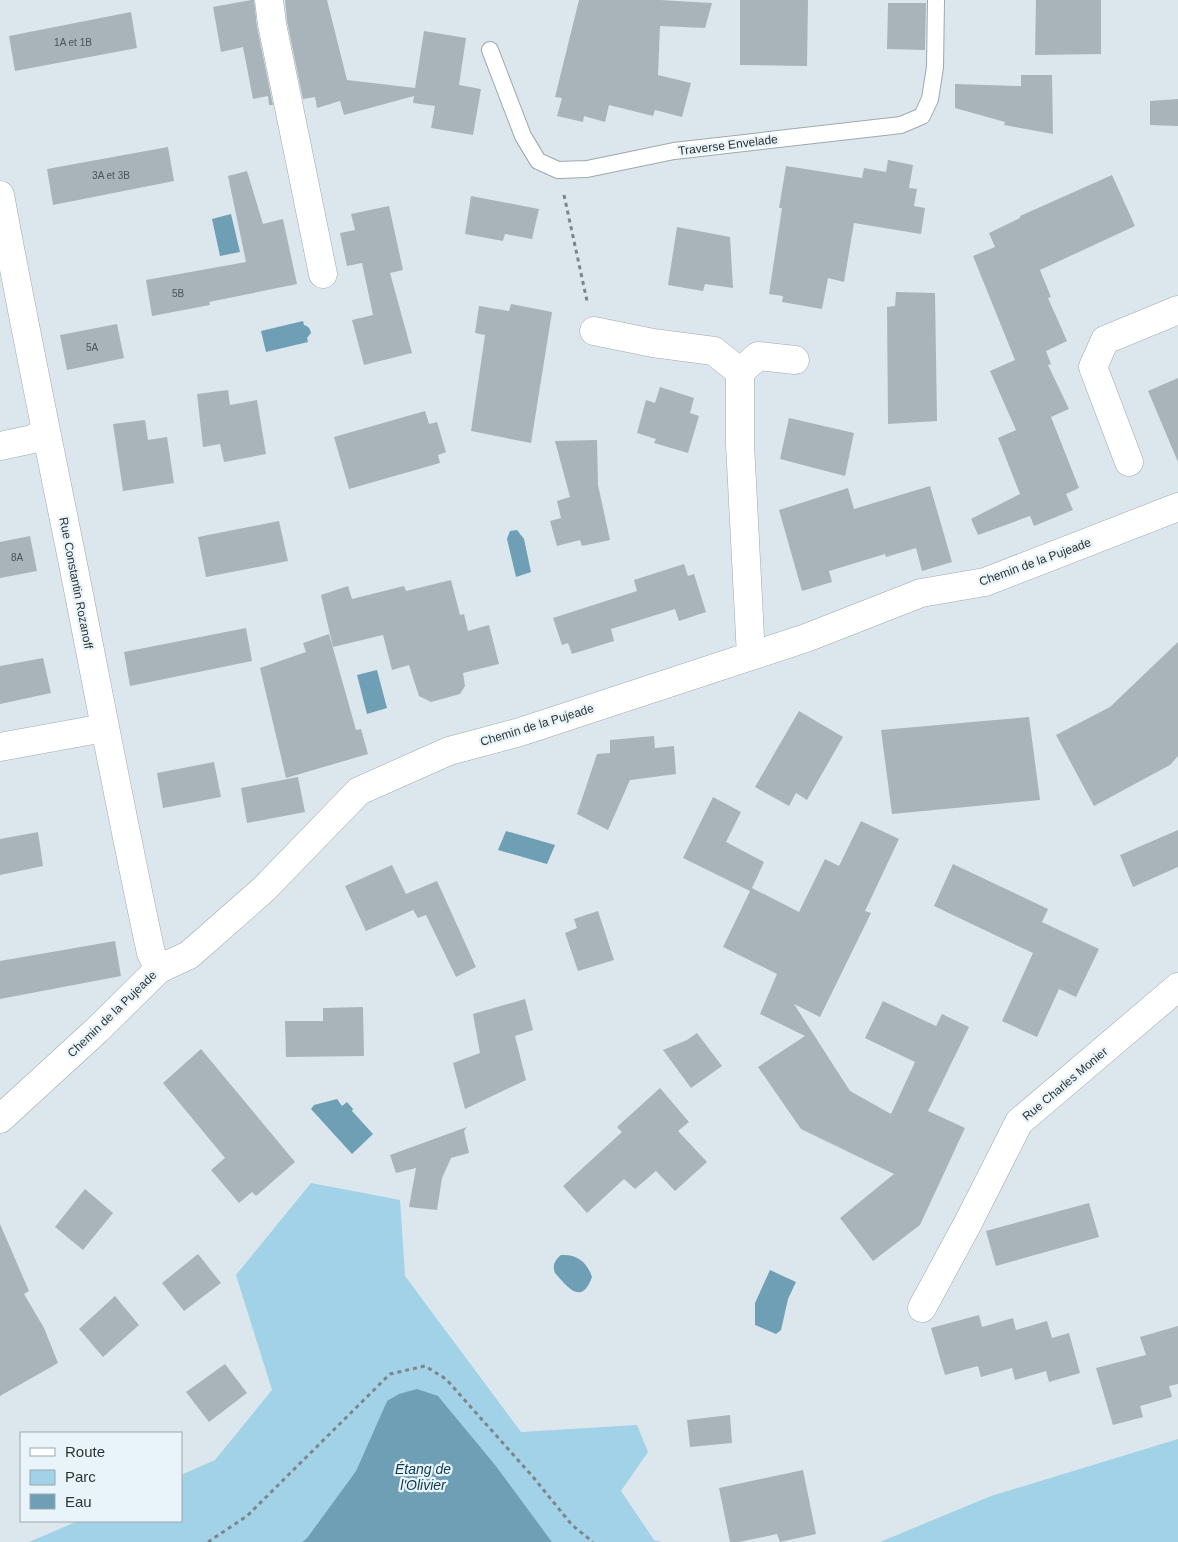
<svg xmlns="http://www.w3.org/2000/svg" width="1178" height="1542" font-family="Arial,sans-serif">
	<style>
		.green { fill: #a1d2e7 }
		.water { fill: #6e9fb4 }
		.building { fill: #a8b4b9 }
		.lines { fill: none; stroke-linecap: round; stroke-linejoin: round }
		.lane-casing { stroke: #9ea9ae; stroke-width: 18 }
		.street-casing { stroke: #9ea9ae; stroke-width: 29 }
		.path { stroke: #7d8589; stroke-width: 3; stroke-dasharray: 4 4; stroke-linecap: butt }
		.lane { stroke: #fff; stroke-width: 16 }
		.street { stroke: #fff; stroke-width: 28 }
		.labels { text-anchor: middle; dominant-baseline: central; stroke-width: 4.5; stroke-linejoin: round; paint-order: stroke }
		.number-label { font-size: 10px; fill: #4c5356 }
		.street-label { font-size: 12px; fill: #2e3335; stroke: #e8f4f9 }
		.water-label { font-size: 14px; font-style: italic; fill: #0e3b4b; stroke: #e8f4f9 }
	</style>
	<rect width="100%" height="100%" fill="#dbe7ec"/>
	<path class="green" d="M 311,1183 L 400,1200 L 405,1276 L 521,1432 L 637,1425 L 648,1452 L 621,1491 L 654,1540 L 662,1542 L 552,1542 L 496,1466 L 438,1396 L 387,1401 L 356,1471 L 307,1538 L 302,1542 L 29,1542 L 78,1521 L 181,1521 L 181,1475 L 215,1460 L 272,1390 L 236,1275 Z
		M 1178,1439 L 1178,1542 L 880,1542 L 991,1496 Z"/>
	<path class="water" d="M 231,214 L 240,252 L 220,256 L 212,219 Z
		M 303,321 L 304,325 C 308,326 310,328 311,333 L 307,338 L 308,342 L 266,352 L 261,331 Z
		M 517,530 L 524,539 L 531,572 L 516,577 L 507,539 L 510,531 Z
		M 377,670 L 387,708 L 367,714 L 357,675 Z
		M 506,831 L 555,845 L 547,864 L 498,850 Z
		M 337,1099 L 342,1106 L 347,1102 L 353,1109 L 352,1111 L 373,1134 L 352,1154 L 311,1109 L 314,1105 Z
		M 561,1255 C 577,1254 587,1262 592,1277 C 581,1307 567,1286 555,1273 C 552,1265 555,1260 561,1255 Z
		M 770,1270 L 796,1282 L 788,1299 L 781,1330 L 776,1334 L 755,1325 L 755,1303 Z
		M 417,1389 L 438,1396 L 496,1466 L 552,1542 L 302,1542 L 307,1538 L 356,1471 L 387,1401 L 399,1394 Z"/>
	<path class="building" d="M 251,0 L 254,0 L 257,27 L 273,105 L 269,105 L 268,96 L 253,99 L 243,47 L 221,52 L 213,7 Z
		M 285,0 L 327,0 L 347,80 L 415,88 L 424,31 L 466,38 L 459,85 L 481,89 L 473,135 L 431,128 L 435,106 L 413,103 L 414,96 L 344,115 L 340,101 L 317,108 L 315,97 L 303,99 L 287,21 Z
		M 579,0 L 660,0 L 712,3 L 705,28 L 660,26 L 658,75 L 691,83 L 682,117 L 655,110 L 653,116 L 609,105 L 605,122 L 584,116 L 583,122 L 557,116 L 562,98 L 555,97 Z
		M 740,0 L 808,0 L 807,66 L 740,65 Z
		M 1036,0 L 1101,0 L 1101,54 L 1035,55 Z
		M 888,3 L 926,3 L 925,50 L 887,49 Z
		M 131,12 L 137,48 L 15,71 L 9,36 Z
		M 1021,75 L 1052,75 L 1053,134 L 1004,125 L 1005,122 L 955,108 L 955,84 L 1021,86 Z
		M 1178,99 L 1178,126 L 1150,125 L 1150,101 Z
		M 168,147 L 174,181 L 53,205 L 47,169 Z
		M 888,160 L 913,165 L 909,188 L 917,189 L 914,206 L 925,208 L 921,234 L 854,223 L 844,282 L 828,278 L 822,309 L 782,302 L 783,296 L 769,294 L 782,208 L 779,208 L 786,166 L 862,178 L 864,168 L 886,172 Z
		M 247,171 L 263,224 L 283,219 L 297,284 L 209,302 L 210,305 L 152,316 L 146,280 L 246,262 L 228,176 Z
		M 1112,175 L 1135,226 L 1040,270 L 1051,297 L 1048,298 L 1067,341 L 1046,351 L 1051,364 L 1048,365 L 1069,409 L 1051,417 L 1079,488 L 1066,494 L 1073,510 L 1034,526 L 1030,516 L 978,535 L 971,519 L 1020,494 L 998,438 L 1016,430 L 990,371 L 1015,360 L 973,256 L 995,247 L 989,233 L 1020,218 L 1020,216 Z
		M 471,196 L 539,209 L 532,239 L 505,234 L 503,241 L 465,234 Z
		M 389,206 L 403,270 L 390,273 L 412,353 L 364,365 L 352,320 L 373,315 L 362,263 L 347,266 L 340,233 L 355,230 L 351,214 Z
		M 677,227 L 730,237 L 733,288 L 705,284 L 703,291 L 668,285 Z
		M 896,292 L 935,293 L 937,421 L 888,424 L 887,307 L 895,306 Z
		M 511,304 L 552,312 L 531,443 L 471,431 L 485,335 L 475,333 L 479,306 L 509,311 Z
		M 117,324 L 124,358 L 67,370 L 60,335 Z
		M 1178,378 L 1178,462 L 1148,391 Z
		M 660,387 L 694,398 L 690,413 L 699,416 L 688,453 L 654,443 L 656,439 L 637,433 L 646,400 L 655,403 Z
		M 228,390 L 230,405 L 257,400 L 266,454 L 224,462 L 220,444 L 203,447 L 197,394 Z
		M 425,411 L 429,424 L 437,422 L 446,452 L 438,455 L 440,463 L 349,489 L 334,437 Z
		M 789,418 L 854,433 L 845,476 L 780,459 Z
		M 145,420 L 148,440 L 167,437 L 174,483 L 123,491 L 113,424 Z
		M 597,440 L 598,485 L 610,540 L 582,546 L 580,540 L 557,546 L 550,521 L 561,518 L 557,501 L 570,497 L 555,441 Z
		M 930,486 L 952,562 L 922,571 L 916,548 L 886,557 L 885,554 L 829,571 L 832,582 L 802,591 L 779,510 L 848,488 L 854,509 Z
		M 279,521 L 288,561 L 206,577 L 198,537 Z
		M 30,536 L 37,571 L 0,578 L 0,542 Z
		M 684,564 L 688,576 L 694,574 L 706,612 L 679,621 L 675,609 L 611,629 L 614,641 L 572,654 L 568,643 L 562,645 L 553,618 L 637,591 L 634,580 Z
		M 451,580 L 460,615 L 464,614 L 468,631 L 489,625 L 499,664 L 463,673 L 465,686 L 460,694 L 431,702 L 419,696 L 409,665 L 392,670 L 383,635 L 333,647 L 321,595 L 348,586 L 352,599 L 404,586 L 406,591 Z
		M 246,628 L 252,661 L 130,686 L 124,652 Z
		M 329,634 L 356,730 L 361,729 L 368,754 L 286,778 L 260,668 L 306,652 L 303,643 Z
		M 1178,642 L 1178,756 L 1170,765 L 1094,806 L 1056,735 L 1110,707 Z
		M 43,658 L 51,693 L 0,704 L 0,666 Z
		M 799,711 L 843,737 L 807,800 L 796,793 L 789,806 L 755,787 Z
		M 1029,717 L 1040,800 L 892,814 L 881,730 Z
		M 654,736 L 655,748 L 674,746 L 676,774 L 630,780 L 608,830 L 577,814 L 597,754 L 610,753 L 610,740 Z
		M 214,762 L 221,797 L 163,808 L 157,773 Z
		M 298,777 L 305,812 L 247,823 L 241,788 Z
		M 713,797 L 741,812 L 726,842 L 764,862 L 752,888 L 799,912 L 825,859 L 839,866 L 861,821 L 899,839 L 865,911 L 871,913 L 820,1017 L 794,1004 L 850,1091 L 891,1114 L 915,1062 L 865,1038 L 883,1001 L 936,1026 L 942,1014 L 969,1027 L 928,1111 L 965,1128 L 920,1225 L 873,1261 L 840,1218 L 894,1174 L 801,1129 L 758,1067 L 805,1036 L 760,1014 L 777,974 L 723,947 L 750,891 L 683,858 Z
		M 1178,830 L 1178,867 L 1133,887 L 1120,855 Z
		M 38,832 L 43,866 L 0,875 L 0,839 Z
		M 953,864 L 1048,909 L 1042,922 L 1099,949 L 1076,997 L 1059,989 L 1037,1037 L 1002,1021 L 1033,953 L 934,906 Z
		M 392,865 L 406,894 L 437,881 L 476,967 L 456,977 L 426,915 L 418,918 L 413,910 L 366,931 L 345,886 Z
		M 598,911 L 614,960 L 578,971 L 565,933 L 577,928 L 574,919 Z
		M 115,941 L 121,976 L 0,999 L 0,961 Z
		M 525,999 L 533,1030 L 515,1036 L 526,1080 L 465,1109 L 453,1063 L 480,1053 L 473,1014 Z
		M 363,1007 L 364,1056 L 286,1057 L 285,1021 L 323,1021 L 323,1008 Z
		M 697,1033 L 722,1066 L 691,1088 L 663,1050 L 687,1040 Z
		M 201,1049 L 295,1162 L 256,1196 L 252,1192 L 239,1203 L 211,1170 L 225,1158 L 163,1083 Z
		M 660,1088 L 689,1122 L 678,1131 L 707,1162 L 675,1191 L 656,1171 L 635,1189 L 624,1179 L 587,1213 L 563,1186 L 622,1132 L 617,1127 Z
		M 467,1127 L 464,1131 L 469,1153 L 451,1158 L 442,1178 L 437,1210 L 409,1207 L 416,1168 L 396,1173 L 390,1155 Z
		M 85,1189 L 113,1213 L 83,1250 L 55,1227 Z
		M 1089,1203 L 1099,1237 L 996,1266 L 986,1231 Z
		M 0,1224 L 29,1291 L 24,1294 L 44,1328 L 58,1363 L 0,1396 Z
		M 198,1254 L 221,1283 L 184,1311 L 162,1283 Z
		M 115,1296 L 139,1325 L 103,1357 L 79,1329 Z
		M 979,1315 L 982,1327 L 1013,1318 L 1016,1330 L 1047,1321 L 1052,1338 L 1069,1333 L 1080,1373 L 1049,1382 L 1046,1371 L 1015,1380 L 1012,1368 L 981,1377 L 978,1366 L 945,1375 L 931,1328 Z
		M 1178,1326 L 1178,1384 L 1169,1386 L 1172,1397 L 1140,1406 L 1143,1417 L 1113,1425 L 1096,1368 L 1146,1355 L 1140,1337 Z
		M 225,1364 L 247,1393 L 209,1422 L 186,1392 Z
		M 730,1415 L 732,1443 L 690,1447 L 687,1420 Z
		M 803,1470 L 816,1534 L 780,1542 L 777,1534 L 739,1542 L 730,1542 L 719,1488 Z"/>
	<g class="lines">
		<defs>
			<path id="lane" d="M 490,50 L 523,136 L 538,161 L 558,170 L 587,169 L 674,151 L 901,125 L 922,116 L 930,99 L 935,67 L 936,0"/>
			<path id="street" d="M 269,0 L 272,24 L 323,274
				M 0,195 C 22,314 46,431 70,549 C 97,684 122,819 151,953 L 159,969
				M 594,331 L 653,343 L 714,351 L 740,372
				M 0,446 L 33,439 L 46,431
				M 1129,462 L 1093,367 L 1105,340 L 1178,310
				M 751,656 L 740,444 L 740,372 L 758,356 L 795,360
				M 0,747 L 104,728
				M 0,1119 L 97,1030 L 159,969 L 189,955 L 264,889 L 359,791 L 449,751 L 520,732 L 806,638 L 921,593 L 985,582 L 1178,507
				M 922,1308 L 968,1223 L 1019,1122 L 1178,987"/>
		</defs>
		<use href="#lane" class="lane-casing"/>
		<use href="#street" class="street-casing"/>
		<path class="path" d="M 564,195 L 587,301
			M 208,1542 L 247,1516 L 390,1374 L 425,1366 L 446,1379 L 533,1477 L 572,1525 L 593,1542"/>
		<use href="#lane" class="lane"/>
		<use href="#street" class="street"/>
	</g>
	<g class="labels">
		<g class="number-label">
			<text x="73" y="42">1A et 1B</text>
			<text x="111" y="175">3A et 3B</text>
			<text x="178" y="293">5B</text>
			<text x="92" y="347">5A</text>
			<text x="17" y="557">8A</text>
		</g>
		<g class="street-label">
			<text transform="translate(728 145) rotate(-7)">Traverse Envelade</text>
			<text transform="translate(1035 562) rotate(-20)">Chemin de la Pujeade</text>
			<text transform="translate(76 583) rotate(79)">Rue Constantin Rozanoff</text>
			<text transform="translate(537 725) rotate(-17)">Chemin de la Pujeade</text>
			<text transform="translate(112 1014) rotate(-44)">Chemin de la Pujeade</text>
			<text transform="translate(1065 1084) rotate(-40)">Rue Charles Monier</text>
		</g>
		<g class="water-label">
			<text x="423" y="1469">Étang de<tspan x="423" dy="16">l'Olivier</tspan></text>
		</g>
	</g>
	<rect x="20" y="1432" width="162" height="90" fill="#e8f4f9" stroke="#9ea7ab"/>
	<rect x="30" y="1448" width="25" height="8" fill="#ffffff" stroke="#9ea7ab"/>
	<text x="65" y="1457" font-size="15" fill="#2e3335">Route</text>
	<rect x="30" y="1470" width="25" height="15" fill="#a1d2e7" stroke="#9ea7ab"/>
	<text x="65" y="1482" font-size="15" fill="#2e3335">Parc</text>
	<rect x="30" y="1494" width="25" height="15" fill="#6e9fb4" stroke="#9ea7ab"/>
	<text x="65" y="1507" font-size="15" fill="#2e3335">Eau</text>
</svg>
